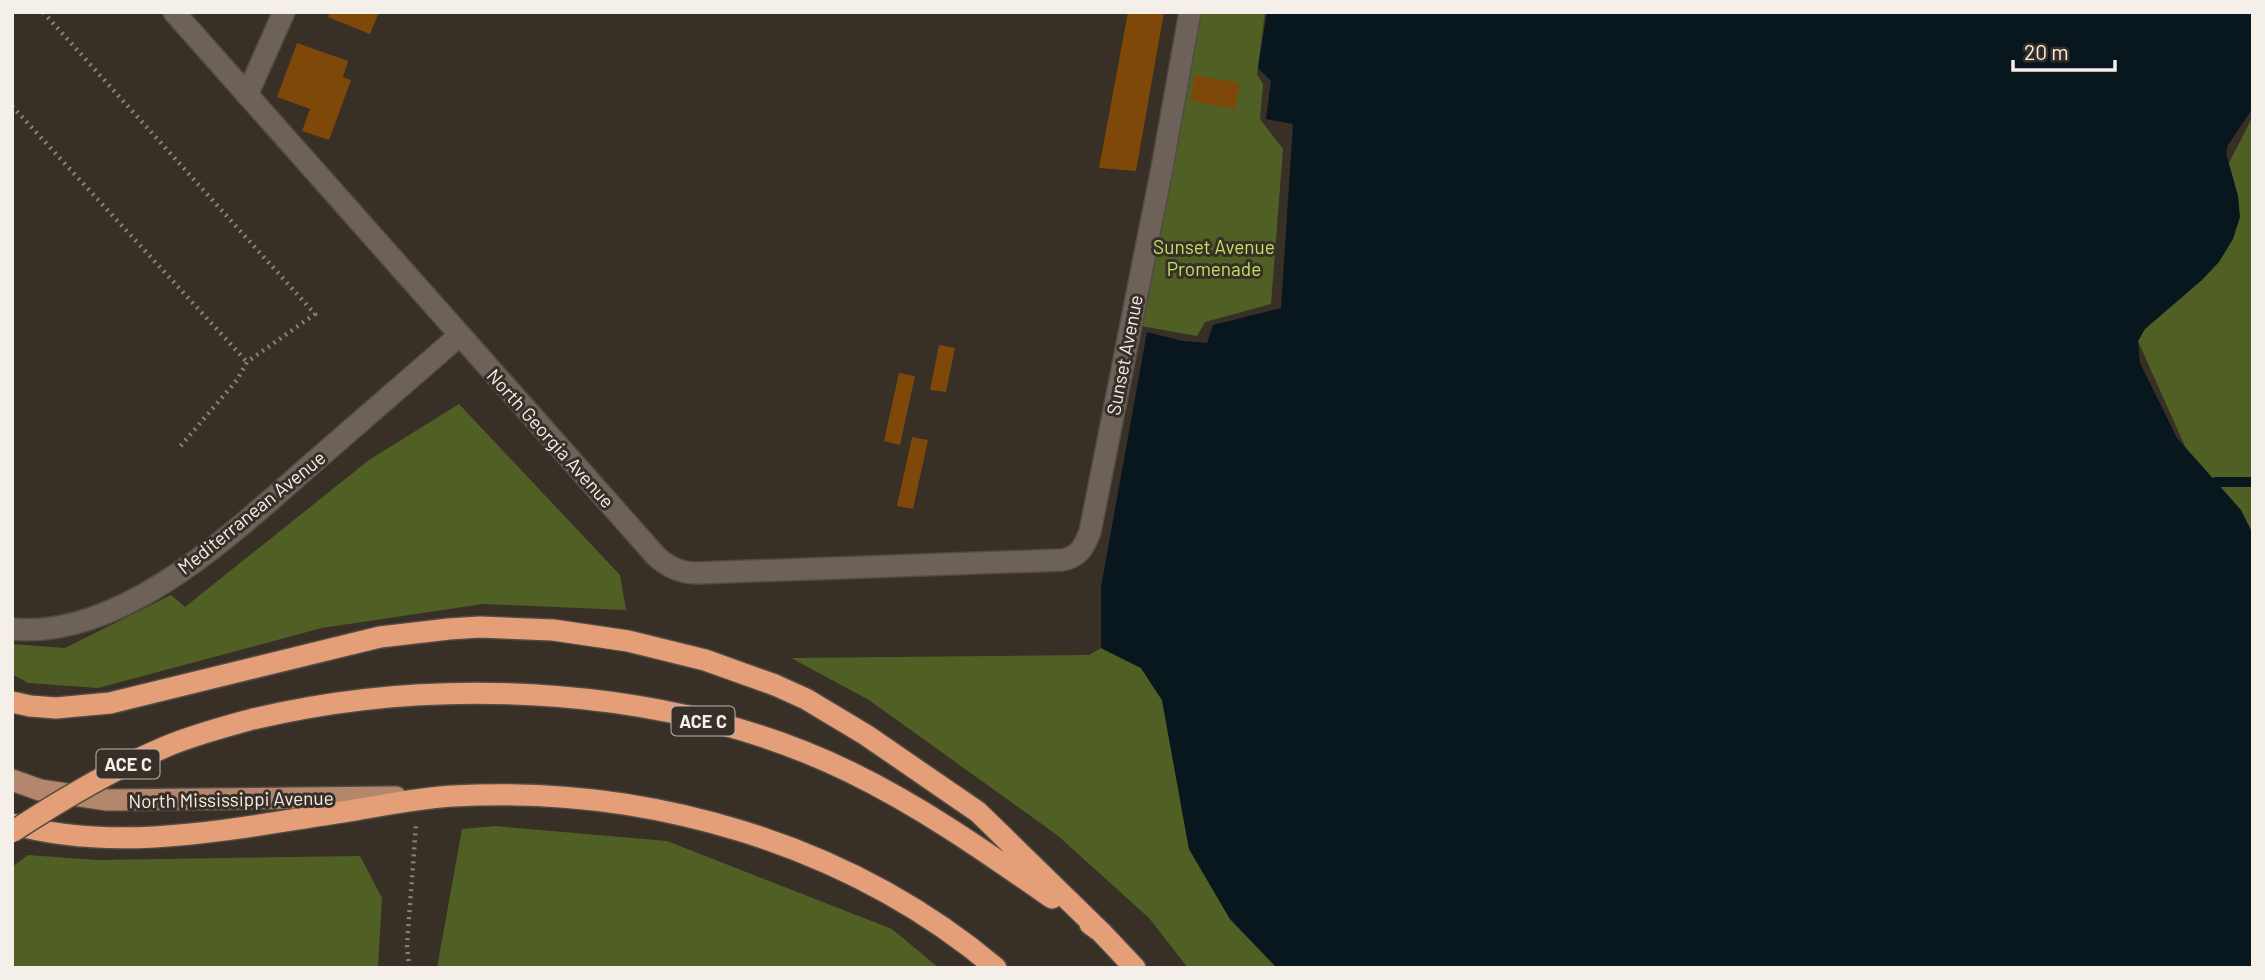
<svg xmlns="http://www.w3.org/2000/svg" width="2265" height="980" font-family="Barlow,sans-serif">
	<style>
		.green { fill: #506024 }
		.water { fill: #08161e }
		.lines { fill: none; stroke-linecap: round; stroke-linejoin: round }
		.stream { stroke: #08161e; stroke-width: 10 }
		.building { fill: #7e4908 }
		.minor-casing { stroke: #524b44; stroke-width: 24 }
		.major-casing { stroke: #524b44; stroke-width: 24 }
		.highway-casing { stroke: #524b44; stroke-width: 24 }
		.path { stroke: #89827b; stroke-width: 4.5; stroke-dasharray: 2 5; stroke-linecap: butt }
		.minor { stroke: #6c6259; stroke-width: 21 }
		.major { stroke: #b4876c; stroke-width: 21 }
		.highway { stroke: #e49f79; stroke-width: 21 }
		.highway-bridge-casing { stroke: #524b44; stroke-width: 24; stroke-linecap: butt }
		.highway-bridge { stroke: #e49f79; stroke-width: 21 }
		.labels { text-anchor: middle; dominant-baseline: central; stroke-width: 6; stroke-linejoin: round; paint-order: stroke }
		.shield { fill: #382f27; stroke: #bcb5b0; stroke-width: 2 }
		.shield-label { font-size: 18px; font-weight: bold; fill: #f5efea }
		.park-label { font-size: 19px; fill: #bfe165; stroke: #382f27 }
		.street-label { font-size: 19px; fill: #f5efea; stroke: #382f27 }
	</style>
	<rect width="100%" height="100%" fill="#382f27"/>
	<path class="green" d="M 1200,12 L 1265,12 L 1257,74 L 1263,84 L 1260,119 L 1283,149 L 1271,304 L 1205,322 L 1197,336 L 1141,326 Z
		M 2253,116 L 2253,599 L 2138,341 Z
		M 459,404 L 620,575 L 626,610 L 483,604 L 322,628 L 98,688 L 28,683 L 12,674 L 12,644 L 65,648 L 171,595 L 185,607 L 369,460 Z
		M 1101,648 L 1141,668 L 1162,700 L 1189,849 L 1230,919 L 1277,968 L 1188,968 L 1149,918 L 1057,835 L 869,700 L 791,658 L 1089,655 Z
		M 495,826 L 667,841 L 892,929 L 939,968 L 437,968 L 462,829 Z
		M 28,855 L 97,860 L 360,856 L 382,898 L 378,968 L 12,968 L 12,867 Z"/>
	<path class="water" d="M 1267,12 L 2253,12 L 2253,108 L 2228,145 L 2226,153 L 2238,196 L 2240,217 L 2233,239 L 2219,262 L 2202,280 L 2145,329 L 2138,341 L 2140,363 L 2177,438 L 2241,510 L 2253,534 L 2253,968 L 1277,968 L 1230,919 L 1189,849 L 1162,700 L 1141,668 L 1101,648 L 1101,587 L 1147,332 L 1182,341 L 1207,343 L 1213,325 L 1281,308 L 1293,124 L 1266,119 L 1271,81 L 1258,68 Z"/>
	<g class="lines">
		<path class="stream" d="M 2216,482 L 2253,482"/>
	</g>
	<path class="building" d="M 330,12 L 379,12 L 370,34 L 328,17 Z
		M 1128,12 L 1164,12 L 1136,171 L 1099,168 Z
		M 297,43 L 348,61 L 343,77 L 351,80 L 329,140 L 302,131 L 310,109 L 277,97 Z
		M 1195,75 L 1240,83 L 1235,109 L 1191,101 Z
		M 939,345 L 955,348 L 946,392 L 930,390 Z
		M 899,373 L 915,376 L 900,445 L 884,441 Z
		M 912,437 L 928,440 L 913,509 L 897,506 Z"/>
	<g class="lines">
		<defs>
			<path id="minor" d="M 174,12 L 656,556 C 669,568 681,573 697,573 L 1062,560 C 1079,557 1084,547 1090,532 L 1162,168 L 1190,12
				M 247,95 L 284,12
				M 12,629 C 124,640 237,529 315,461 C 364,419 412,377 460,335"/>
			<path id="major" d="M 12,780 L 40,790 L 107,800 L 396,797"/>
			<path id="highway" d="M 12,702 L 30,706 L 56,708 L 110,703 L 380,637 L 449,629 L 480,627 L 553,630 L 628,641 L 705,660 L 775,685 L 806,699 L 866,735 L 978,812 L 1101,932
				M 253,719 C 443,674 673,686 850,772 C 922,807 986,852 1052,898
				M 12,824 C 121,854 235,828 343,812 C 380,806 417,798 453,796 C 647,785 847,843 996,968
				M 1090,924 L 1101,932 L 1135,968"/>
		</defs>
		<use href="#minor" class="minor-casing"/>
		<use href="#major" class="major-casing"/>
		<use href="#highway" class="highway-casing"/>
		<path class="path" d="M 43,12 L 315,314 L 247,362 L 237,380 L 178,449
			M 12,106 L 247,362
			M 409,968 L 407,945 L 416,825"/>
		<use href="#minor" class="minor"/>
		<use href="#major" class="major"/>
		<use href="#highway" class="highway"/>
		<defs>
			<path id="highway-bridge" d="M 12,832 C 61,800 111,770 165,747 C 193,735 224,727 253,719"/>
		</defs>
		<use href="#highway-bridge" class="highway-bridge-casing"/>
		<use href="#highway-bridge" class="highway-bridge"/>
	</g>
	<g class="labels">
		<g class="shield">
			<rect x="671.5" y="706.5" width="63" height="29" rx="5"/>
			<rect x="96.5" y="749.5" width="63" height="29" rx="5"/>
		</g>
		<g class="shield-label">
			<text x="703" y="721">ACE C</text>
			<text x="128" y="764">ACE C</text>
		</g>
		<g class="park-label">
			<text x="1214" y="246">Sunset Avenue<tspan x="1214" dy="22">Promenade</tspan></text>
		</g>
		<g class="street-label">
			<text transform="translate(1124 355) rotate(-79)">Sunset Avenue</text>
			<text transform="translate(551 438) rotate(48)">North Georgia Avenue</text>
			<text transform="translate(251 512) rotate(-39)">Mediterranean Avenue</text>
			<text transform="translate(231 799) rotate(-1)">North Mississippi Avenue</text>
		</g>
	</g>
	<rect width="2265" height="980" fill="none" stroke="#f5efea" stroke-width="28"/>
	<path d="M2013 60v10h102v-10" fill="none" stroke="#f5efea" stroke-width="3.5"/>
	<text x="2024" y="60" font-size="21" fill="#f5efea" stroke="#382f27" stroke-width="5" paint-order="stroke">20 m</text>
</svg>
